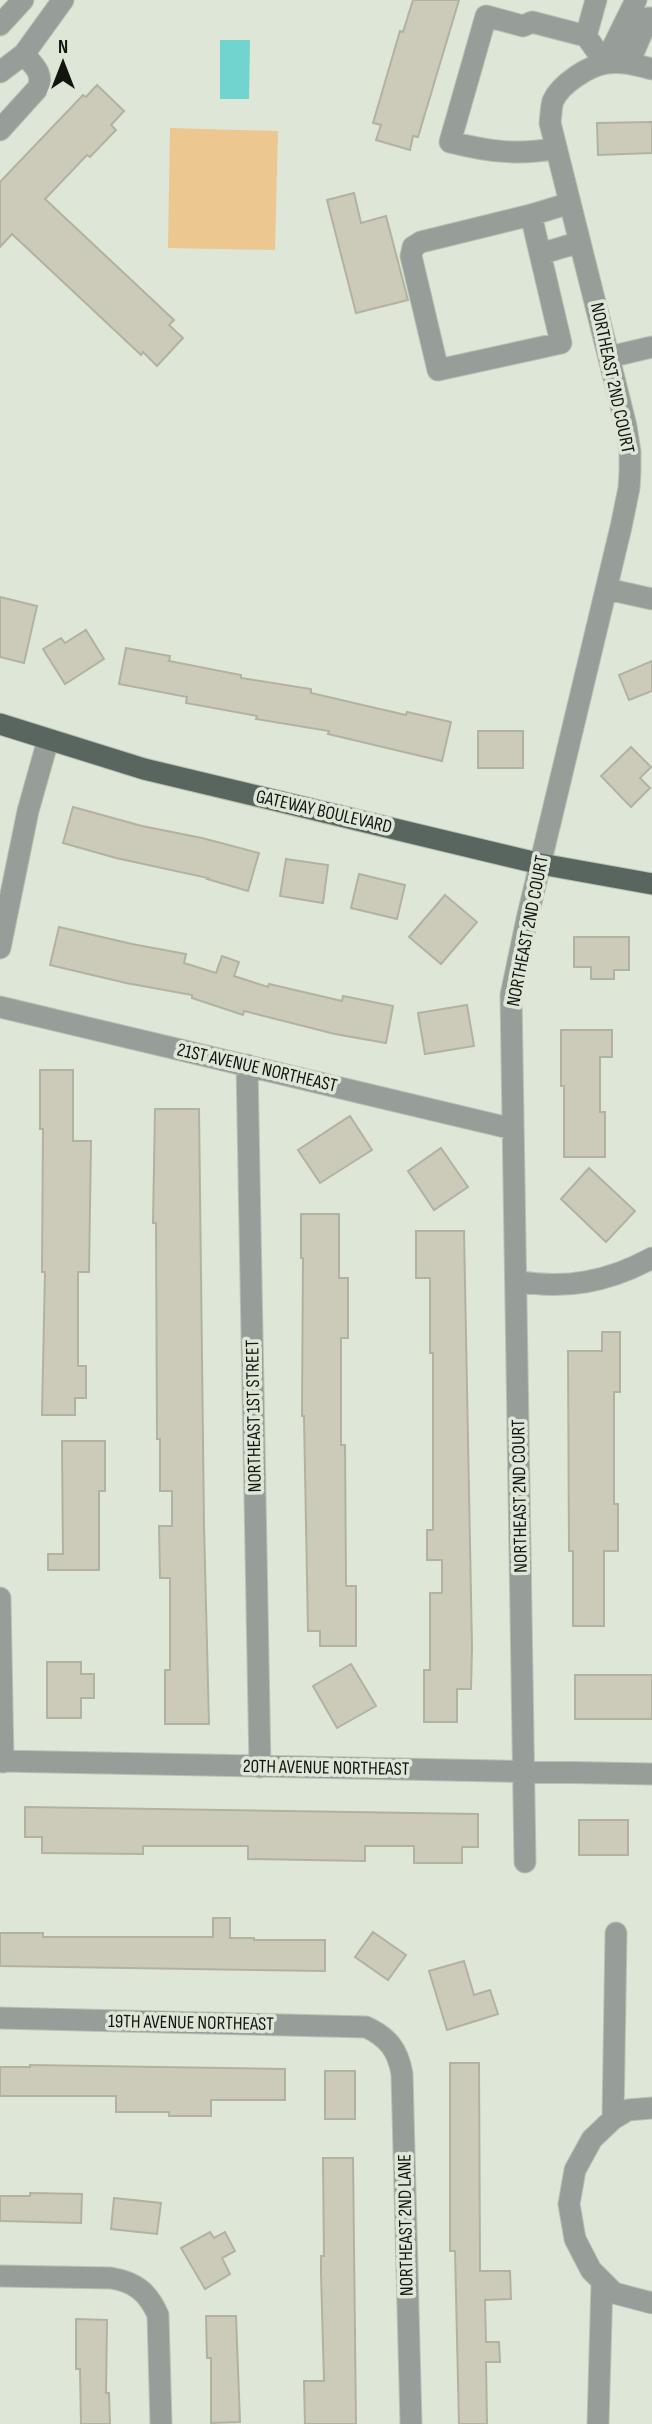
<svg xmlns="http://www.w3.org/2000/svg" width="652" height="2424" font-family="'Sofia Sans Condensed',sans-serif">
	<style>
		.green { fill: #ecc790 }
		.water { fill: #72d4cf }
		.building { fill: #cccbba; stroke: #b2b2a1; stroke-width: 2 }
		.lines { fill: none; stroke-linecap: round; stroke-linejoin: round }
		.minor-casing { stroke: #b8c0b3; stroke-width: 23 }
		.major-casing { stroke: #b8c0b3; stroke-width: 23 }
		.minor { stroke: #979e9a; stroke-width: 21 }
		.major { stroke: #59665f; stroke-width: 21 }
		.labels { text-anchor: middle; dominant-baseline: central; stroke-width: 7; stroke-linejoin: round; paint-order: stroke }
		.street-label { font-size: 19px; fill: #121510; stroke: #dde6d7 }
	</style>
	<rect width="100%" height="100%" fill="#dde6d7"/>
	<path class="green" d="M 170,128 L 278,131 L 275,250 L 168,248 Z"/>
	<path class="water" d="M 220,40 L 250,40 L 249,99 L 220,99 Z"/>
	<path class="building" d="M 413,0 L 459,0 L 418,137 L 413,136 L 410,150 L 376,140 L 381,125 L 373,123 L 400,31 L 403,32 Z
		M 97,85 L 124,111 L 111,125 L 116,130 L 90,157 L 87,155 L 45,199 L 174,320 L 169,325 L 183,338 L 157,366 L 143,352 L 141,355 L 12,234 L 0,247 L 0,182 L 83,95 L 86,97 Z
		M 652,122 L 652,153 L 598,155 L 597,123 Z
		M 354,193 L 361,223 L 386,216 L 408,300 L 356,313 L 327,200 Z
		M 0,597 L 37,606 L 24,663 L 0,657 Z
		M 86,630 L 104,659 L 65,684 L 43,649 L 61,638 L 65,643 Z
		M 126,648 L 170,656 L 169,661 L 241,675 L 241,678 L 311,689 L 311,693 L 406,715 L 407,712 L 451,722 L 442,761 L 328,734 L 329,731 L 256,719 L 257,716 L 186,703 L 187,697 L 119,684 Z
		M 652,661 L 652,691 L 629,700 L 619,675 Z
		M 478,731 L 523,731 L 523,768 L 478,768 Z
		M 631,747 L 651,767 L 640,778 L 650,788 L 631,807 L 601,776 Z
		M 73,807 L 142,826 L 202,838 L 259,853 L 248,891 L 207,879 L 208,878 L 116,858 L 63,843 Z
		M 286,859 L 328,865 L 323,903 L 280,896 Z
		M 359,874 L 405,885 L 397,919 L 351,908 Z
		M 445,895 L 477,922 L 441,964 L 409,937 Z
		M 59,927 L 132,944 L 186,954 L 184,963 L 216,973 L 222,956 L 239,962 L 234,976 L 268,987 L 269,984 L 342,1001 L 343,996 L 393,1006 L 386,1043 L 335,1034 L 244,1011 L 243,1015 L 192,998 L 192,995 L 126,983 L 50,965 Z
		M 574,937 L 629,937 L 629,970 L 614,970 L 614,979 L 591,979 L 591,967 L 574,967 Z
		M 467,1005 L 474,1046 L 425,1054 L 418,1013 Z
		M 561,1030 L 612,1030 L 612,1057 L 600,1057 L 600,1112 L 605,1112 L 605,1157 L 564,1157 L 564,1086 L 561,1086 Z
		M 40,1070 L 73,1070 L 73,1141 L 91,1141 L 89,1272 L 78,1272 L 78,1366 L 86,1366 L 86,1398 L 75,1398 L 75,1415 L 42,1415 L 45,1272 L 42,1272 L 43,1129 L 40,1129 Z
		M 155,1109 L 199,1109 L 204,1525 L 209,1724 L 165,1724 L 165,1670 L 170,1670 L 170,1578 L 160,1578 L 159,1526 L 172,1526 L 172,1491 L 160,1491 L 160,1439 L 157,1439 L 156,1223 L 153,1223 Z
		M 350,1116 L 372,1150 L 320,1183 L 298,1150 Z
		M 441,1148 L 468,1187 L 434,1210 L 408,1171 Z
		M 589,1168 L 635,1211 L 606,1242 L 561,1199 Z
		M 301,1214 L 339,1214 L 339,1278 L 348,1278 L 348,1338 L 341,1338 L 341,1445 L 345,1445 L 346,1586 L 356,1586 L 356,1646 L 320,1646 L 320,1631 L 308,1631 L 304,1416 L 302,1416 L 303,1258 L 301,1258 Z
		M 416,1231 L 464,1231 L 472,1648 L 471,1689 L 457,1689 L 457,1722 L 424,1722 L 424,1670 L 430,1670 L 430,1593 L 442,1593 L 442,1560 L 427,1560 L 427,1530 L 433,1530 L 433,1353 L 430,1353 L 430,1278 L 416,1278 Z
		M 602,1332 L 620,1332 L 620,1392 L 614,1392 L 614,1504 L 618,1504 L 618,1551 L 604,1551 L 604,1626 L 573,1626 L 573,1551 L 569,1551 L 568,1351 L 602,1351 Z
		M 62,1441 L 105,1441 L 105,1491 L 99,1491 L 99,1570 L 48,1570 L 48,1554 L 63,1554 Z
		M 47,1662 L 81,1662 L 81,1674 L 94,1674 L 94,1698 L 81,1698 L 81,1718 L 47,1718 Z
		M 351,1664 L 376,1706 L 337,1728 L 313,1686 Z
		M 575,1675 L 652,1675 L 652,1719 L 575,1719 Z
		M 25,1807 L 478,1814 L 478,1847 L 462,1847 L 462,1863 L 414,1863 L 414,1846 L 365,1846 L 365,1861 L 248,1859 L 248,1846 L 143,1846 L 143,1854 L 42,1853 L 42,1837 L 25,1837 Z
		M 579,1820 L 628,1820 L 628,1855 L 579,1855 Z
		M 213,1918 L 230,1918 L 230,1938 L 254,1938 L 254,1940 L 325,1940 L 325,1971 L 0,1966 L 0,1933 L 43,1933 L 43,1937 L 213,1937 Z
		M 373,1932 L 406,1955 L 388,1980 L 355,1957 Z
		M 464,1961 L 474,1995 L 490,1990 L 498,2014 L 447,2030 L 429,1971 Z
		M 450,2063 L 479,2063 L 480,2271 L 510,2271 L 511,2299 L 485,2300 L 486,2342 L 499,2342 L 500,2362 L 486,2362 L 487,2424 L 459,2424 L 455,2251 L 450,2251 Z
		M 30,2065 L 285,2069 L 285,2100 L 211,2100 L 211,2116 L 169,2116 L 169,2112 L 116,2112 L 116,2096 L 0,2096 L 0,2067 L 30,2067 Z
		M 325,2071 L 355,2071 L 355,2119 L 325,2119 Z
		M 323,2158 L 353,2158 L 356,2424 L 305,2424 L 304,2381 L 324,2381 L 321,2274 L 321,2256 L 324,2256 Z
		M 30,2193 L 82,2194 L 81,2223 L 0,2221 L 0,2196 L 30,2196 Z
		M 114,2198 L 161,2203 L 157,2234 L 111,2229 Z
		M 210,2232 L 214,2238 L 225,2232 L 235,2251 L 222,2258 L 230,2274 L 205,2289 L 181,2248 Z
		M 206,2316 L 236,2316 L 240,2422 L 211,2423 L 211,2358 L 207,2358 Z
		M 76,2319 L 107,2320 L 106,2393 L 109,2393 L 110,2424 L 81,2424 L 80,2369 L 76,2369 Z"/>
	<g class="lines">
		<defs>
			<path id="minor" d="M 0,25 L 23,0
				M 586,36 L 596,0
				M 629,63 L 648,18 L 652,18
				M 0,72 L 24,54 L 63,0
				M 0,130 L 38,88 C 44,73 33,65 24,54
				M 556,148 C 519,156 486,151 450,142 L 486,16 L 523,26 L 532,22 L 586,36 L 605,63 L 636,0
				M 531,215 L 561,343 L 438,370 L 411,256 L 413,247 L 421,242 L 531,215 L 570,203
				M 540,254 L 580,242
				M 609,357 L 652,347
				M 607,589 L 652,599
				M 0,948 L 28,811 L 48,740
				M 0,1007 L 513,1129
				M 247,1065 L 260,1767
				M 516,1281 C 565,1290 608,1282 652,1258
				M 0,1598 L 3,1762
				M 0,1761 L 652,1774
				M 525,1862 L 511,995 L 527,919 L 621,527 L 629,488 L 630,471 L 630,452 L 626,426 L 550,123 C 551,116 551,107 553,101 C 560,84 590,65 607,63 C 623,61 637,65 652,69
				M 0,2018 L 366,2027 C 388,2037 398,2050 402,2074 L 411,2424
				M 652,2108 L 628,2110 L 613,2119 L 592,2139 L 575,2170 L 569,2204 L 575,2239 L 591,2270 L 614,2293 L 652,2303
				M 613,2119 L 616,1933
				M 0,2276 L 111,2278 C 135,2282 148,2292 158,2315 L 161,2424
				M 598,2424 L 602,2283"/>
			<path id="major" d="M 0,724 L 144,769 L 541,864 L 652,884"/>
		</defs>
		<use href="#minor" class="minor-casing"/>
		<use href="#major" class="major-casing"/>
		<use href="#minor" class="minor"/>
		<use href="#major" class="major"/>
	</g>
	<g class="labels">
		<g class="street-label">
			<text transform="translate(612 378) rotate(78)">NORTHEAST 2ND COURT</text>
			<text transform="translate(324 812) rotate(13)">GATEWAY BOULEVARD</text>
			<text transform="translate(528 931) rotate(-79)">NORTHEAST 2ND COURT</text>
			<text transform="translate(257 1068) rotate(13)">21ST AVENUE NORTHEAST</text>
			<text transform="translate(254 1416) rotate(-91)">NORTHEAST 1ST STREET</text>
			<text transform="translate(520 1496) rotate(-91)">NORTHEAST 2ND COURT</text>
			<text transform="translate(326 1768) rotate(1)">20TH AVENUE NORTHEAST</text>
			<text transform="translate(191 2023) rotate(1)">19TH AVENUE NORTHEAST</text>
			<text transform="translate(406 2225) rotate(-91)">NORTHEAST 2ND LANE</text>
		</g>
	</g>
	<g transform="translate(63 63)" stroke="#dde6d7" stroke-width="5" paint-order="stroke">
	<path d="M0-5L12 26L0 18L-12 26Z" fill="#121510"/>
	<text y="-10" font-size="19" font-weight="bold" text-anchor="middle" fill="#121510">N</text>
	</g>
</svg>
